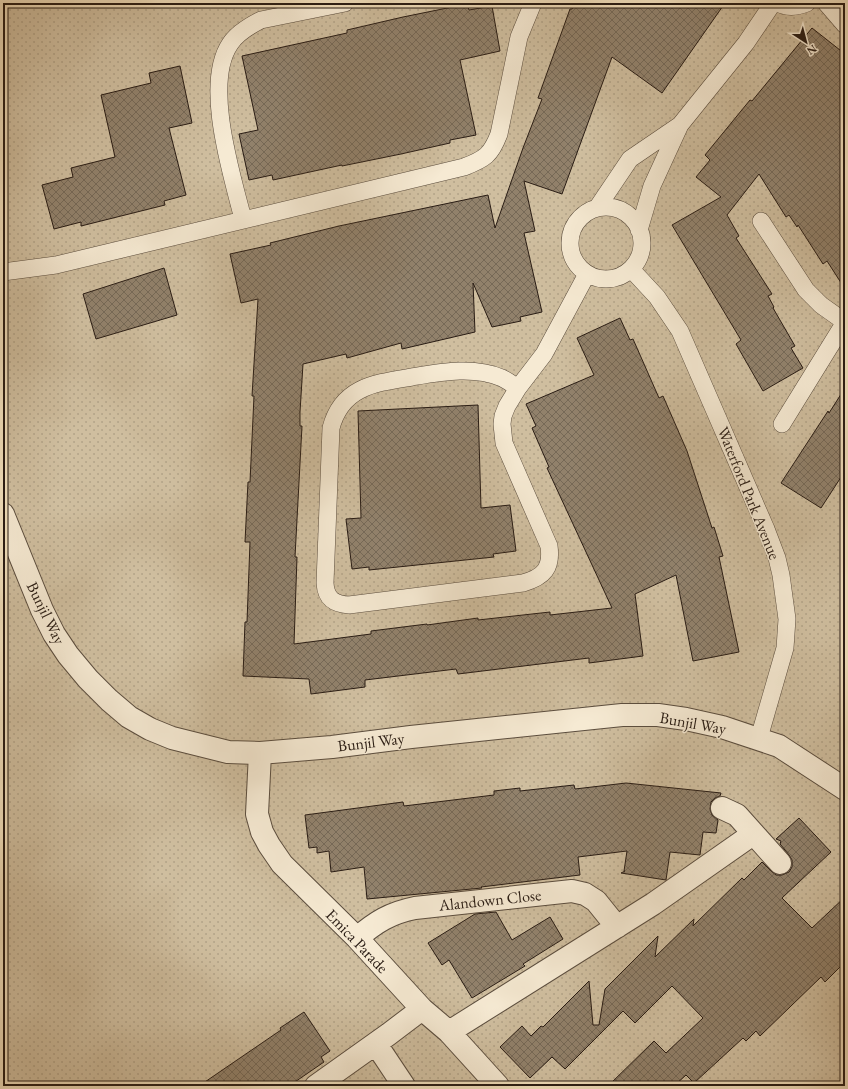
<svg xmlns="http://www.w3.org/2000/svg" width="848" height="1089" font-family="'EB Garamond',serif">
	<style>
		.green { fill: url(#green-dots); stroke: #7c6d5a }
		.building { fill: url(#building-cross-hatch); stroke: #291c14 }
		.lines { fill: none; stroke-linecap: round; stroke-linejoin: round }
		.service-casing { stroke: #5b4d3e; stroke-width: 18 }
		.minor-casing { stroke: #5b4d3e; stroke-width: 24 }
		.service { stroke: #f6ead3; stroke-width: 17 }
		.minor { stroke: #f6ead3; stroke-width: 22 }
		.labels { text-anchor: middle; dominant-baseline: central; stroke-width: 3; stroke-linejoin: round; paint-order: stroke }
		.street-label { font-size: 16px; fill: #291c14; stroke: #f6ead3 }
	</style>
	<defs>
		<pattern id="green-dots" width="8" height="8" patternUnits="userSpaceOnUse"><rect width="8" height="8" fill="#cfbe9f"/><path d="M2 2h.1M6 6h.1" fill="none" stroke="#b2a388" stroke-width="1.8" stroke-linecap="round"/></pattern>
		<pattern id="building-cross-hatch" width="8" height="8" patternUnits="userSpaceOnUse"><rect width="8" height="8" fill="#91816b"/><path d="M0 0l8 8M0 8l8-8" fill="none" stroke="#766957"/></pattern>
	</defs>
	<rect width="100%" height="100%" fill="#f1dfbc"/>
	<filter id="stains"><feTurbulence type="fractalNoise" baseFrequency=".005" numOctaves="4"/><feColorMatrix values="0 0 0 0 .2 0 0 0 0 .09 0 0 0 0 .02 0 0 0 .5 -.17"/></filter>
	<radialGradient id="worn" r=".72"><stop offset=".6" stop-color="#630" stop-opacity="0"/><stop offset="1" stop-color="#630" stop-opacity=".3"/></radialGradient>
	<path class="green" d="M 3,3 L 845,3 L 845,1086 L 3,1086 Z"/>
	<path class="building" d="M 575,3 L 725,3 L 662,93 L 612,57 L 562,194 L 524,181 L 535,231 L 524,233 L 542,312 L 520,317 L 521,321 L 492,327 L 473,283 L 475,332 L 402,349 L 401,343 L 347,358 L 346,354 L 303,364 L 300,412 L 300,426 L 302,426 L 295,557 L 297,557 L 294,644 L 371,634 L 371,631 L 427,624 L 427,625 L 478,618 L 478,620 L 550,612 L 550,615 L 612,608 L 547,468 L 549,467 L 532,428 L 536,426 L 526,404 L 594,375 L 577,338 L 620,318 L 630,340 L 633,339 L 659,398 L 663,396 L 687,451 L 712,528 L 714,527 L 723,556 L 719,557 L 739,652 L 693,661 L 676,575 L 635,594 L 643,656 L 589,663 L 589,658 L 458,674 L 456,669 L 365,680 L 365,687 L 311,694 L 309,679 L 243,676 L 245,622 L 247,622 L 250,542 L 245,542 L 248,482 L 250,482 L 254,396 L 252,396 L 258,299 L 241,303 L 230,254 L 271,245 L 270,243 L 339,226 L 488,195 L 495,228 L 523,148 L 542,99 L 538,98 L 570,9 L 572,9 Z
		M 467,4 L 469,10 L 492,6 L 500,51 L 460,60 L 476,135 L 450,140 L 450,143 L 401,154 L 342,166 L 342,165 L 273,180 L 272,175 L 249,180 L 239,134 L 258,130 L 242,56 L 347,33 L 347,30 L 403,17 Z
		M 812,28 L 845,54 L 845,289 L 827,261 L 823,264 L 798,225 L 797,227 L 789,215 L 786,217 L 759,174 L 727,215 L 739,236 L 736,238 L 772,294 L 768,296 L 774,307 L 773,308 L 795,346 L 791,348 L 803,368 L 763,391 L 736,344 L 741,340 L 672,225 L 721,197 L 696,177 L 710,160 L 705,155 L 750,100 L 752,101 Z
		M 180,66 L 192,123 L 169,128 L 186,195 L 164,201 L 165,205 L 81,226 L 81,222 L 54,229 L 42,185 L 73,177 L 71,168 L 115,157 L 101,95 L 151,83 L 149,73 Z
		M 164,268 L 177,315 L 96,339 L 83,294 Z
		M 845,388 L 845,471 L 821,508 L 781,483 L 828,411 L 829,413 Z
		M 478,405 L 481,508 L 510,505 L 516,551 L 493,554 L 494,557 L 369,570 L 369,567 L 352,569 L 346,519 L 361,518 L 358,411 Z
		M 626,783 L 721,793 L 720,796 L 715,798 L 711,802 L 710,809 L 712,815 L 718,820 L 716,833 L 703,832 L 700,855 L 670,852 L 666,880 L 621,873 L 625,871 L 624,871 L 627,851 L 578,857 L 580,875 L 481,887 L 482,888 L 367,899 L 364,867 L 331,872 L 329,851 L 317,853 L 317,847 L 309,848 L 305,815 L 403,802 L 404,806 L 494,795 L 494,791 L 520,788 L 520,791 L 574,785 L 575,789 Z
		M 799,818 L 831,852 L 782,898 L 812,928 L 845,897 L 845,962 L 825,982 L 821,977 L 760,1036 L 756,1031 L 746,1041 L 743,1038 L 694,1083 L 686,1075 L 674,1086 L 608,1086 L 654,1041 L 666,1053 L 703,1018 L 672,986 L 635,1023 L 623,1011 L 565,1069 L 552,1057 L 530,1078 L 500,1047 L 522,1026 L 531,1036 L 541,1026 L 543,1027 L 589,981 L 593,1025 L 599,1025 L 605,989 L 658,936 L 655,957 L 694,919 L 693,926 L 742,878 L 744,880 L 762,862 L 771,871 L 776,875 L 782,875 L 789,872 L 792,867 L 792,860 L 789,855 L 780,844 L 781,841 L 776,839 Z
		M 496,912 L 512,940 L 550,917 L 563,939 L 523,964 L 525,966 L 472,998 L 449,960 L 442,965 L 428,943 L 475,914 Z
		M 304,1012 L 330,1051 L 321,1057 L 324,1062 L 289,1086 L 199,1086 L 281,1030 L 280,1028 Z"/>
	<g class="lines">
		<defs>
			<path id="service" d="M 778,3 C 787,8 797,7 807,3
				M 826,3 L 845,25
				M570 243a36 36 0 1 1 72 0a36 36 0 1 1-72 0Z
				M 597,208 L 630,159 L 680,125
				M 243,219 C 232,175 203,84 230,44 C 237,33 249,26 261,20 L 345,3
				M 761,221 L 806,290 L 821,305 L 845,322
				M 639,230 L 652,186 L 680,125 L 746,43 L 773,3
				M 631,269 L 657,297 L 680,331 L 766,529 L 777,558 L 781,575 L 787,619 L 785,648 L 759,738
				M 3,272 L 56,265 L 464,167 C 485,159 491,155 499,134 L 519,37 L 533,3
				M 518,388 C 513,385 508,381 502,378 C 474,366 442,372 412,377 C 376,383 342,386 331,428 L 325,583 C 326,599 334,604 349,605 L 523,583 C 544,577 552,568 549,546 L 504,443 L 502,424 L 503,416 L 507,406 L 518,388 L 544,354 L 587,274
				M 782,424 L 845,322"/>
			<path id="minor" d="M 3,514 L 42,610 L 54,634 L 68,655 L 88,679 L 109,700 L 129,717 L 150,729 L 172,738 L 228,752 L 260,753 L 332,747 L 411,737 L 622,715 L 658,715 L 686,719 L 722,727 L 779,746 L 845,789
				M 260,753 L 257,814 L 262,832 L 269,845 L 282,864 L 357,938 L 422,1009 L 389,1034 L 316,1086
				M 722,808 L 737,815 L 780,863
				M 357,938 C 376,922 390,913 415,908 L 572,891 L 585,894 L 596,901 L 617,927
				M 422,1009 L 449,1032 L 653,904 L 753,834
				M 449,1032 L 498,1086
				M 376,1044 L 404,1086"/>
		</defs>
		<use href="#service" class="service-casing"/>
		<use href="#minor" class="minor-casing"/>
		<use href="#service" class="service"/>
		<use href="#minor" class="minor"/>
	</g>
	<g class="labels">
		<g class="street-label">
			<text transform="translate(749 493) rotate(68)">Waterford Park Avenue</text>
			<text transform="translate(46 613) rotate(64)">Bunjil Way</text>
			<text transform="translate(693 723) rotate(10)">Bunjil Way</text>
			<text transform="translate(371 742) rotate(-7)">Bunjil Way</text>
			<text transform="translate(490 900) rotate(-6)">Alandown Close</text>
			<text transform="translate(357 941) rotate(46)">Emica Parade</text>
		</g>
	</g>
	<rect width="848" height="1089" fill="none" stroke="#f1dfbc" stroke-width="16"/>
	<rect x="4" y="4" width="840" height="1081" fill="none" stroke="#291c14" stroke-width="2"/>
	<rect x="8" y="8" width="832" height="1073" fill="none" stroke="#291c14"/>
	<g transform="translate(806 42) rotate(144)" stroke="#f6ead3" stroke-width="3" paint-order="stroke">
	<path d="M0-3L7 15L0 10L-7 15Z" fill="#291c14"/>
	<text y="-6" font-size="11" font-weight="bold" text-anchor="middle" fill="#291c14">N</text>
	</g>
	<rect width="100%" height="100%" filter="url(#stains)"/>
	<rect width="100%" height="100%" fill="url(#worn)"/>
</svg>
